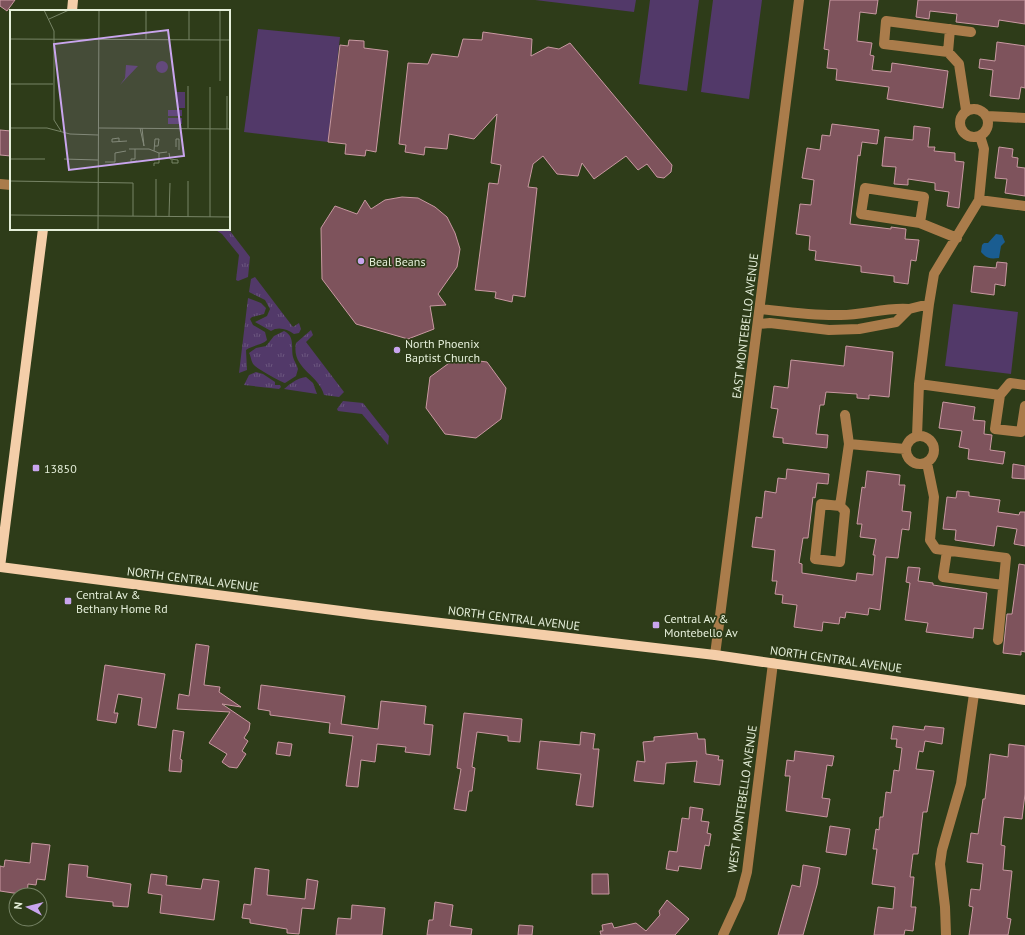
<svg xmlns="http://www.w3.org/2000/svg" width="1025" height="935" font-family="'PT Sans',sans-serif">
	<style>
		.grass { fill: url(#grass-tufts) }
		.park { fill: #523969 }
		.water { fill: #1a5d91 }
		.building { fill: #7e535c; stroke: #c999a2 }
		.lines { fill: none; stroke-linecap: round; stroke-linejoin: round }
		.minor { stroke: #aa7c4b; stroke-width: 10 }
		.major { stroke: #f4cea9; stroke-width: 10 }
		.poi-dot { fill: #c9a5ee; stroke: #2e3c19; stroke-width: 1.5 }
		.labels { text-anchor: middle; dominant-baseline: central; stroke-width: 3.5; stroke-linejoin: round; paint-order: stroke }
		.poi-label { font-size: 12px; fill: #e5efda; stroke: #2e3c19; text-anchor: start }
		.street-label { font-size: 12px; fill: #e5efda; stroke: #2e3c19 }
		.inset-road { fill: none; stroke: #778466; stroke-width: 1 }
		.view { fill: #c9a5ee; fill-opacity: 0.15; stroke: #c9a5ee; stroke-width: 2 }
		.inset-edge { fill: none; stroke: #e5efda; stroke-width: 2 }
	</style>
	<defs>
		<pattern id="grass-tufts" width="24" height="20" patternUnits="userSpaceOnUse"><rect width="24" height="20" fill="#523969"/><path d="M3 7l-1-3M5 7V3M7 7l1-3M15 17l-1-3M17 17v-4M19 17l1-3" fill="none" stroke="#6b567e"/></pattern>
	</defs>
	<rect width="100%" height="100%" fill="#2e3c19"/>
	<path class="grass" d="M 214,229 L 230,231 L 250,257 L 248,277 L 238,281 L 236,280 L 239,255 L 222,234 Z
		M 255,277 L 293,327 L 299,323 L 301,329 L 299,333 L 294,334 C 287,329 278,326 271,331 L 255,322 L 267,316 L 270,309 L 265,300 L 249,292 L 251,279 Z
		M 248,298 L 261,303 L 266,308 L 264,314 L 252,317 L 250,319 L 253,325 L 265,332 L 267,340 C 263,345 252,345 246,350 L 247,370 L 239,373 Z
		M 311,330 L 313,335 L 306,342 L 344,392 L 339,397 L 324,395 C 319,374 291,369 296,343 Z
		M 284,331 C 295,336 291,347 293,357 C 294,361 297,365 298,369 L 296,376 L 285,383 C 281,382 256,368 254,365 C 251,362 251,356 249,353 L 256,348 L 266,346 L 274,336 Z
		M 256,372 L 263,374 L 275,382 L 275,385 L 280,385 L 281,387 L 279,389 L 244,385 L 249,375 Z
		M 306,377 L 313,383 L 317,394 L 284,389 C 289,385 296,378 306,377 Z
		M 343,401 L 363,403 L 389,436 L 388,445 L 362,414 L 338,411 L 337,409 Z"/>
	<path class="park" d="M 535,0 L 636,0 L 634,12 Z
		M 650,0 L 699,0 L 687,91 L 639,84 Z
		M 713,0 L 762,0 L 749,99 L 701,92 Z
		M 258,29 L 340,37 L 328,142 L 244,132 Z
		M 953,304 L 1018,312 L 1011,374 L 945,366 Z"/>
	<path class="water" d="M 996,234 L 1002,235 L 1005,242 L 1001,246 L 999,258 C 991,259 987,259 981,252 L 982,245 L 984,243 L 988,243 Z"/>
	<path class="building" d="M 0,0 L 15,0 L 7,11 L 0,6 Z
		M 830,0 L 878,0 L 876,14 L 860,12 L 857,41 L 872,43 L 870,55 L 874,56 L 872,70 L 891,72 L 892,63 L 948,71 L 943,108 L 887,99 L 889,87 L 836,80 L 837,69 L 827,68 L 829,50 L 824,49 Z
		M 918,0 L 1025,0 L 1025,24 L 999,20 L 998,27 L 956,22 L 957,14 L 930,11 L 929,19 L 916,17 Z
		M 483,32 L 532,39 L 531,56 L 548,47 L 559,49 L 570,43 L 672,165 L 671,172 L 664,178 L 657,177 L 647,164 L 638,170 L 626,156 L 594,179 L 582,163 L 578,176 L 557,174 L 543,156 L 533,164 L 528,187 L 537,188 L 525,297 L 513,295 L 512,302 L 495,298 L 496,292 L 475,290 L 489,183 L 498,184 L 501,165 L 491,163 L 497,114 L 474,139 L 449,134 L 447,149 L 425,147 L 424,155 L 405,152 L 406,145 L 399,144 L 408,63 L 428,64 L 432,54 L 458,57 L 463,39 L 482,40 Z
		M 349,40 L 364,41 L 364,48 L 388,51 L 376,152 L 366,150 L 365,156 L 345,154 L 346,144 L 328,142 L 340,45 L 348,46 Z
		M 997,42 L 1025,46 L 1025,88 L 1021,87 L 1019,99 L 990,96 L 993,70 L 979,68 L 980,59 L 995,61 Z
		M 832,124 L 879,130 L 877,144 L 862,142 L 860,156 L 858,155 L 850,224 L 891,229 L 891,227 L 906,229 L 905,239 L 919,240 L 916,261 L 911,260 L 908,284 L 894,282 L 894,276 L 861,272 L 861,266 L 815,260 L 816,251 L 809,250 L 810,236 L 796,234 L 800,204 L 811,205 L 814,180 L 802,178 L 807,148 L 820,150 L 822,135 L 830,136 Z
		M 914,126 L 930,128 L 928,147 L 935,147 L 934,151 L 955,153 L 955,161 L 964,162 L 959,208 L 947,206 L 949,192 L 935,190 L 935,183 L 908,179 L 908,185 L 894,184 L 896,167 L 882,166 L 885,137 L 913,140 Z
		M 0,130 L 11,131 L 11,156 L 0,155 Z
		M 999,147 L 1013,149 L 1012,157 L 1018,158 L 1017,167 L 1025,168 L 1025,196 L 1005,193 L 1007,179 L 995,178 Z
		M 402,197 L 418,198 L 435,207 L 447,217 L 455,233 L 460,249 L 457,267 L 438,294 L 446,305 L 430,306 L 434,329 L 408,339 L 356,324 L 322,279 L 321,228 L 335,206 L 357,214 L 365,200 L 371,209 L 385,200 Z
		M 997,262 L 1007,263 L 1005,286 L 995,284 L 994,295 L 971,292 L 974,266 L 996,268 Z
		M 846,346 L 893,352 L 889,397 L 869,395 L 869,399 L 857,398 L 857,394 L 826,392 L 824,405 L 820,405 L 816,434 L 828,435 L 827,448 L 783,443 L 783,438 L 773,437 L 778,409 L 771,408 L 774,386 L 788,388 L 791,360 L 844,366 Z
		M 456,358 L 487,362 L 506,388 L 501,419 L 476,438 L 445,434 L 426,408 L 430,377 Z
		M 943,402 L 975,407 L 973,420 L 985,421 L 984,434 L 992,435 L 990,450 L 1005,452 L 1003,464 L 968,459 L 969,449 L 959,447 L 962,431 L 939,428 Z
		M 1013,464 L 1025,466 L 1025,479 L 1012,478 Z
		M 787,469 L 829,474 L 828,484 L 817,483 L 815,498 L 813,497 L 808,538 L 803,538 L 799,563 L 802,564 L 802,573 L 856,581 L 857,573 L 873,575 L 875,555 L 873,555 L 876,539 L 860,537 L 862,524 L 857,524 L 862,487 L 865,488 L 867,471 L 900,475 L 899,485 L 905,485 L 902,511 L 911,512 L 909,530 L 902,529 L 898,558 L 886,557 L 880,610 L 869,608 L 868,615 L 846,612 L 845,618 L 840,617 L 839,624 L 823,622 L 822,631 L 794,627 L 797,605 L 782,603 L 783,595 L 775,594 L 777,581 L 772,581 L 775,550 L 752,547 L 756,517 L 762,518 L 765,491 L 776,493 L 778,478 L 786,479 Z
		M 957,491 L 969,492 L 969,496 L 1000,500 L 998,512 L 1019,515 L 1020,512 L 1025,512 L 1025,546 L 1014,544 L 1017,529 L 997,526 L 994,546 L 955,540 L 956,530 L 943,529 L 947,497 L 956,498 Z
		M 1019,564 L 1025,565 L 1025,652 L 1021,651 L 1021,655 L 1003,653 L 1007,614 L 1012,614 Z
		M 908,567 L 920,568 L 918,581 L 933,583 L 933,585 L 987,593 L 983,629 L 974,628 L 973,638 L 926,632 L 928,623 L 905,620 L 910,583 L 906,582 Z
		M 196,644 L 209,646 L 204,685 L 220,687 L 219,692 L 241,707 L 222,704 L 250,723 L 249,730 L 244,738 L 248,741 L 242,751 L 246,754 L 237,768 L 229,767 L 222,762 L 227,754 L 209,743 L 230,712 L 177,709 L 179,694 L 189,696 Z
		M 105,665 L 165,674 L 156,728 L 138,725 L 142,698 L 118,694 L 114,713 L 118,713 L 116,723 L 97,720 Z
		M 261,685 L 345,696 L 341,724 L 378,729 L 381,701 L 426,706 L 424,724 L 433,725 L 430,755 L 405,752 L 406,747 L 377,744 L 375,762 L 361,760 L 358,787 L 346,786 L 353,736 L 329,733 L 330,723 L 270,715 L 270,711 L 258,709 Z
		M 464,713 L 522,719 L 520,742 L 508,741 L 508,736 L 477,732 L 472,767 L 475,768 L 472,791 L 469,791 L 466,811 L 454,809 L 461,769 L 457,768 Z
		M 893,726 L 924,730 L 925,726 L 944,728 L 942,744 L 925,741 L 923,752 L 919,751 L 916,769 L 934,771 L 927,812 L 923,812 L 918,854 L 913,854 L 910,877 L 914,877 L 911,907 L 916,907 L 913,931 L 905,930 L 904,935 L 874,935 L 878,907 L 893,909 L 895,887 L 872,884 L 877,849 L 873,849 L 876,829 L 879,830 L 880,817 L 883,817 L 886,792 L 891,793 L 894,770 L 899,771 L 902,748 L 896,747 L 897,739 L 891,739 Z
		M 173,730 L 184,732 L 180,759 L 182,760 L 181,772 L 169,771 Z
		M 581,732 L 595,734 L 593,749 L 599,749 L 593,807 L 576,805 L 581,774 L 537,769 L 540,741 L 580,745 Z
		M 697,733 L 698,739 L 705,739 L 706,754 L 719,756 L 718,760 L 723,760 L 720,785 L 694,782 L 697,761 L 666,763 L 664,784 L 634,781 L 637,761 L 645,762 L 643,742 L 654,741 L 654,737 Z
		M 278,742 L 292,744 L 290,756 L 276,754 Z
		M 1009,744 L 1025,746 L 1025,794 L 1022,819 L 1004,817 L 1001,845 L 1005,846 L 1003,870 L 1012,871 L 1007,918 L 1011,919 L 1008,935 L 969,935 L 973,907 L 969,906 L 971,889 L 980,890 L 983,864 L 967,862 L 971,833 L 978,834 L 983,799 L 985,799 L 990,754 L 1008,757 Z
		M 795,751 L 834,756 L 832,766 L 827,765 L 822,798 L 830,799 L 827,817 L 786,811 L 790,776 L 785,776 L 787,760 L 794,761 Z
		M 690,807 L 703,809 L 701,821 L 709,822 L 707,833 L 711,834 L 709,846 L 705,845 L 701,869 L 679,866 L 678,871 L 666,869 L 669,851 L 677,852 L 682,818 L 689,819 Z
		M 830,826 L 850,829 L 846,855 L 826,852 Z
		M 32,843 L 50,845 L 45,880 L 37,879 L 36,885 L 28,884 L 27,895 L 0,891 L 0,866 L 4,867 L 5,860 L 30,863 Z
		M 69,864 L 88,866 L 87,877 L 131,884 L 128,907 L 113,906 L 113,902 L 66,897 Z
		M 803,865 L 820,868 L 817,885 L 803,935 L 778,935 L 792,885 L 800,887 Z
		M 255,868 L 269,870 L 267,895 L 305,899 L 307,879 L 318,881 L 314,909 L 302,908 L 299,934 L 287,933 L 287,929 L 250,923 L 250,919 L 242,918 L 244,904 L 251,905 Z
		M 151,874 L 167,876 L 166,885 L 201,889 L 203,879 L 219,881 L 214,920 L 160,913 L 162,895 L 148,893 Z
		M 592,874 L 608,874 L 609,894 L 592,894 Z
		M 667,900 L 689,919 L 675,935 L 601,935 L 600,931 L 603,931 L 602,925 L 612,923 L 614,928 L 636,923 L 646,931 L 660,915 L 659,911 Z
		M 435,902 L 453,905 L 450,926 L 472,929 L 471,935 L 427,935 L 429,920 L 433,920 Z
		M 352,905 L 385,908 L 382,935 L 336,935 L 338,918 L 351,919 Z
		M 519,925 L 533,926 L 532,935 L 518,935 Z"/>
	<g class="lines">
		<path class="minor" d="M 948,52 L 950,29
			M960 123a14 14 0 1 1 28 0a14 14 0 1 1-28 0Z
			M 966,110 L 959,64 L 948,52 L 884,44 L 886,21 L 971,32
			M 987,116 L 1025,118
			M 0,184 L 11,185
			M 979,200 L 1025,206
			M 920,223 L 924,197 L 865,188 L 861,214 L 920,223 L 957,238
			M 909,309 L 929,304
			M 758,324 L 770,323 L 829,330 L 859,329 L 896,322 L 909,309 C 886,307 864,315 841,315 C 814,316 787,312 760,309
			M 919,384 L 1000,395 L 995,429 L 1021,432 L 1025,406
			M 1000,395 L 1010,383 L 1025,385
			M 845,415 L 849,444 L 905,449
			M906 450a14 14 0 1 1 28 0a14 14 0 1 1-28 0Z
			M 917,436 L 919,384 L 929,304 L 934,274 L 979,200 L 984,149 L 980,136
			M 927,463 L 934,497 L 930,540 L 936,549 L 1006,558 L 998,640
			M 840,506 L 821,504 L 815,559 L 840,562 L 845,511 L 840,506 L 849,444
			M 947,551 L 943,577 L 1003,585
			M 715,655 L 799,0
			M 723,935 L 740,898 L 747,872 L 773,663
			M 946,935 L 945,907 L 940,864 L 942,850 L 961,784 L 974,694"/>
		<path class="major" d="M 72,11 L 73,0
			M 0,567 L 372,615 L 715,655 L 1025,700
			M 0,567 L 43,229"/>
	</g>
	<g class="poi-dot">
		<circle cx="361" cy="261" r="4"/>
		<circle cx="397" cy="350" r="4"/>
		<rect x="32" y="464" width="8" height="8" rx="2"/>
		<rect x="64" y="597" width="8" height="8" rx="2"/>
		<rect x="652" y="621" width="8" height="8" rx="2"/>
	</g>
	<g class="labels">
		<g class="poi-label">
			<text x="369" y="261">Beal Beans</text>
			<text x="405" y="343">North Phoenix<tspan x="405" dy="14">Baptist Church</tspan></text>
			<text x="44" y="468">13850</text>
			<text x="76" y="594">Central Av &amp;<tspan x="76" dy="14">Bethany Home Rd</tspan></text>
			<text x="664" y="618">Central Av &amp;<tspan x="664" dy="14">Montebello Av</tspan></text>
		</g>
		<g class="street-label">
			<text transform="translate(745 326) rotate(-83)">EAST MONTEBELLO AVENUE</text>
			<text transform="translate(193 579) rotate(7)">NORTH CENTRAL AVENUE</text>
			<text transform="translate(514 618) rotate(7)">NORTH CENTRAL AVENUE</text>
			<text transform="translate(836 659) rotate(8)">NORTH CENTRAL AVENUE</text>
			<text transform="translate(742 799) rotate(-82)">WEST MONTEBELLO AVENUE</text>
		</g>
	</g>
	<g transform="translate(10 10)">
		<rect width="220" height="220" fill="#2e3c19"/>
		<path d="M 116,55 L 128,56 L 110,75 L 115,68 Z" fill="#523969"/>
		<path d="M146 57a6 6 0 1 1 12 0a6 6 0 1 1-12 0ZM 167,82 L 175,82 L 175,98 L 167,98 ZM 158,100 L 172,100 L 172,106 L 158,106 ZM 158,108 L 172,108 L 172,114 L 158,114 Z" fill="#523969"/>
		<path class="inset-road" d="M 34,0 L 44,21 L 44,110 L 51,121M 136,0 L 136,29M 179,0 L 179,30M 39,9 L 59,0M 0,29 L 220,30M 210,71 L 210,0M 0,74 L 0,29M 0,74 L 43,74M 217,86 L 217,119M 0,118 L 37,118 L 60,124 L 88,125M 89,118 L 220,119M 130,118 L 134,136 L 132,118M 178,118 L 178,76M 109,131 L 109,128 L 102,129 L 102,132 L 117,131M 166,137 L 166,129 L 169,129 L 169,140M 119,139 L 139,139 L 149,143 L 157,142M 125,139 L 125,149 L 121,149 L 121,152 L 127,151M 144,141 L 145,129 L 149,129 L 148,136 L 145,136M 159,143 L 160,149 L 168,150 L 168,153 L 162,153 L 162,150M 0,149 L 35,149M 54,149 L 88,150M 95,152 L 105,152 L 105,143 L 116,141M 144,156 L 144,153 L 149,153 L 149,143M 146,169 L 146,206M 0,171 L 123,173 L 123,206M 0,205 L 220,207M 159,206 L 160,173M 178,207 L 178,171M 200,207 L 200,77M 88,220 L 89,0"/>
		<path class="view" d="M 158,20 L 174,146 L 59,160 L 44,34 Z"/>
		<rect width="220" height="220" class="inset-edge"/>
	</g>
	<g transform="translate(28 907) rotate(277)"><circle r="19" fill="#2e3c19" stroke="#778466"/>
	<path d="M0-3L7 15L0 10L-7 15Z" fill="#c9a5ee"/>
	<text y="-6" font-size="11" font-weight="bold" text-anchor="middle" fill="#e5efda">N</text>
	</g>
</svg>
